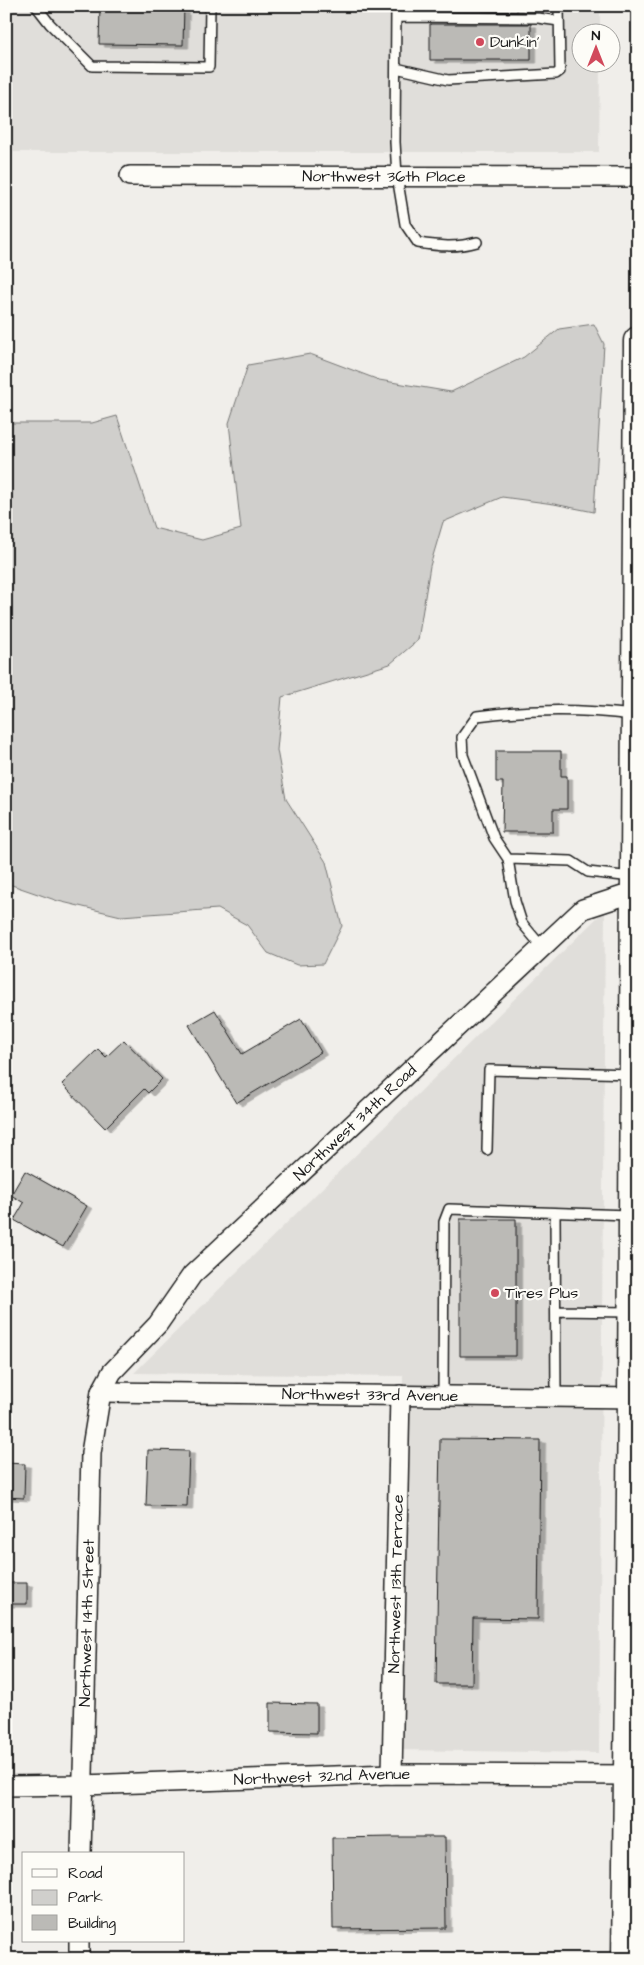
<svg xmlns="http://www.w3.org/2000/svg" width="644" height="1965" font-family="'Architects Daughter',sans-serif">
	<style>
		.built { fill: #e0deda }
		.green { fill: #d0cfcc; stroke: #767674 }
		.building { fill: #bbbab6; stroke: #1c1c1c; filter: url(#shadow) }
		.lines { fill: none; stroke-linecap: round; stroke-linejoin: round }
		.service-casing { stroke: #1c1c1c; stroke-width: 12 }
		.minor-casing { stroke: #1c1c1c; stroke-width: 22 }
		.primary-casing { stroke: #1c1c1c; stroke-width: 31 }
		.service { stroke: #fdfcf7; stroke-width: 9 }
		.minor { stroke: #fdfcf7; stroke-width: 19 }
		.primary { stroke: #fdfcf7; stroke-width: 28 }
		.poi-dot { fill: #d1495b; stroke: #fdfcf7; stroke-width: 2 }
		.labels { text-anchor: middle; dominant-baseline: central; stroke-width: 4.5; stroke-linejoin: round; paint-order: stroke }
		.poi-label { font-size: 16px; fill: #1c1c1c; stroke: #fdfcf7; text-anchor: start }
		.street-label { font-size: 16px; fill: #1c1c1c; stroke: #fdfcf7 }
	</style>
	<defs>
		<filter id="shadow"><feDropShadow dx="5.5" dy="3" stdDeviation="0" flood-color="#0004"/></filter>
	</defs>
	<rect width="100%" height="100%" fill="#f0eeea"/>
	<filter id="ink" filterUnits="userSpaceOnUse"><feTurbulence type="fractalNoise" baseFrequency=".02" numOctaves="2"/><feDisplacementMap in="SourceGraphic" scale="10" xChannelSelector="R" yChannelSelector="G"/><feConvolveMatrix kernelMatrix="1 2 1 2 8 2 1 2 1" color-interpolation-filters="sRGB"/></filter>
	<g filter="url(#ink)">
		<path class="built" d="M 6,6 L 600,6 L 600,32 L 582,32 L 582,62 L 600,63 L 599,152 L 6,152 Z
			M 605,910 L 599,1753 L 398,1750 L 403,1376 L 134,1373 Z"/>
		<path class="green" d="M 594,324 L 604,344 L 594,512 L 554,504 L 502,497 L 443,522 L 430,566 L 418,640 L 390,664 L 282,697 L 277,750 L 286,799 L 326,862 L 342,926 L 323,964 L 297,965 L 268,953 L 247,925 L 218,909 L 121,916 L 58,901 L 6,883 L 6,423 L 92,423 L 117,416 L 154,528 L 202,540 L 241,529 L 229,423 L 248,365 L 310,354 L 379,380 L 451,392 L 524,357 L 559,329 Z"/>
		<path class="building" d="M 100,6 L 184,6 L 183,45 L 99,44 Z
			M 482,6 L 517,6 L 517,12 L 482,11 Z
			M 430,24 L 531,24 L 531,60 L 430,60 Z
			M 496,751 L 561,751 L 561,776 L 567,776 L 567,809 L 553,809 L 553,832 L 502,832 L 503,782 L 496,782 Z
			M 215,1010 L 242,1054 L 301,1019 L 321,1052 L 236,1103 L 189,1025 Z
			M 124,1040 L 162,1079 L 148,1093 L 144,1089 L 105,1128 L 62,1084 L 98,1049 L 106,1057 Z
			M 25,1171 L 87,1206 L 63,1247 L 14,1220 L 24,1203 L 11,1195 Z
			M 460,1219 L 516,1219 L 516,1356 L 460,1356 Z
			M 440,1439 L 540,1440 L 538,1619 L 473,1618 L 472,1684 L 436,1684 Z
			M 148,1450 L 189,1451 L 187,1507 L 146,1506 Z
			M 6,1463 L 25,1464 L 24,1498 L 6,1497 Z
			M 6,1583 L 27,1583 L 27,1604 L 6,1604 Z
			M 270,1703 L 317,1704 L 317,1733 L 270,1732 Z
			M 393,1837 L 445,1837 L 446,1928 L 333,1929 L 332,1838 Z"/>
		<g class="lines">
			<defs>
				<path id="service" d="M 36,6 L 50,24 L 92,66 L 209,67 L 210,6
					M 396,6 L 395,142 L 397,176 L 405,224 L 418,243 C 438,246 457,248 477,242
					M 396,17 L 538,18 L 559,21
					M 396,68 L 448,80 L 556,74 L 560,71 L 559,6
					M 508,859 L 571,861 L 588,872 L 632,877
					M 542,947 L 522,923 L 515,901 L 508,859 L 494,838 L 463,755 L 462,737 L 477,716 C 528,709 582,709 633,715
					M 487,1150 L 489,1070 L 631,1074
					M 555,1213 L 556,1397
					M 556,1311 L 629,1312
					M 443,1395 L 444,1222 L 449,1209 L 629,1215"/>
				<g id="minor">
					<path id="s1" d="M 130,176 L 638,177"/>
					<path id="s2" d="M 101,1392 L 638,1398"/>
					<path id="s3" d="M 392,1774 L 400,1395"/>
					<path id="s4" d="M 6,1786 L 83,1785 L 392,1774 L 638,1775"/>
					<path id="s5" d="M 81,1854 L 91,1453 L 101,1392 L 112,1372 L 158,1324 L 192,1275 L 583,909 L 638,891"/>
					<path d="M 79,1959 L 79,1941"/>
				</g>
				<path id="primary" d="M 626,1959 L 632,1398 L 638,341"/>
			</defs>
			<use href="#service" class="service-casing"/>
			<use href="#minor" class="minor-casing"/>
			<use href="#primary" class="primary-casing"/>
			<use href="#service" class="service"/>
			<use href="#minor" class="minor"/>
			<use href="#primary" class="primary"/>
		</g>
	</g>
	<g class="poi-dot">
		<circle cx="480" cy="42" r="5"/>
		<circle cx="495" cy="1293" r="5"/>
	</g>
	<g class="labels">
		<g class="poi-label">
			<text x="490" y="42">Dunkin'</text>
			<text x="505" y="1293">Tires Plus</text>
		</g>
		<g class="street-label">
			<text stroke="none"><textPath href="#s1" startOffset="254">Northwest 36th Place</textPath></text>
			<text stroke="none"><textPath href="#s5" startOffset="835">Northwest 34th Road</textPath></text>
			<text stroke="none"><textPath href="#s2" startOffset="269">Northwest 33rd Avenue</textPath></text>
			<text stroke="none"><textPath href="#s3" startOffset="190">Northwest 13th Terrace</textPath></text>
			<text stroke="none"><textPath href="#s5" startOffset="231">Northwest 14th Street</textPath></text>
			<text stroke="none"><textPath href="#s4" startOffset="316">Northwest 32nd Avenue</textPath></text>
		</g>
	</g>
	<rect width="644" height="1965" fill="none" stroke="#fdfcf7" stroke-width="25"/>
	<rect x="12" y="12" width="619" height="1940" fill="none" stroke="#1c1c1c" stroke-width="2" filter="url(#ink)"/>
	<rect x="22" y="1852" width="162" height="90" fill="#fdfcf7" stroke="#a3a29f"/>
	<rect x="32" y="1869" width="25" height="8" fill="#fdfcf7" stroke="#a3a29f"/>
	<text x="68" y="1878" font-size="15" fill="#1c1c1c">Road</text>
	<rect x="32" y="1890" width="25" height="15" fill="#d0cfcc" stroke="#a3a29f"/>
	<text x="68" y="1902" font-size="15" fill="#1c1c1c">Park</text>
	<rect x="32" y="1915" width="25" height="15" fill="#bbbab6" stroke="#a3a29f"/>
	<text x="68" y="1928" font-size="15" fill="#1c1c1c">Building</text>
	<g transform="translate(596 48)"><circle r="24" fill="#fdfcf7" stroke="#a3a29f"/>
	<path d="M0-4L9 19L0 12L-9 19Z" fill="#d1495b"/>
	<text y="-8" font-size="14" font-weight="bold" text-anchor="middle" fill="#1c1c1c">N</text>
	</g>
</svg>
